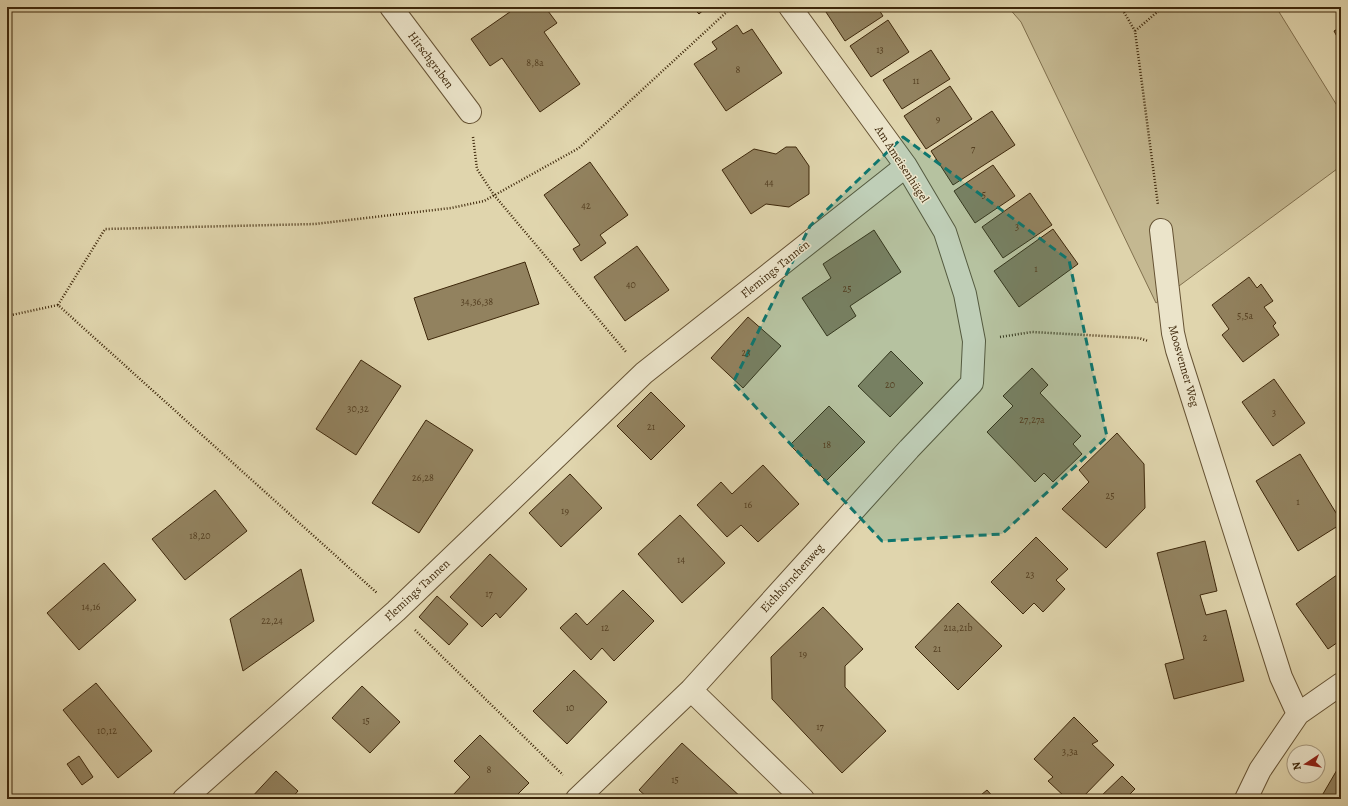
<svg xmlns="http://www.w3.org/2000/svg" width="1348" height="806" font-family="Alegreya,serif">
	<style>
		.green { fill: #c4b891; stroke: #81704e }
		.building { fill: #92825f; stroke: #3e280b }
		.lines { fill: none; stroke-linecap: round; stroke-linejoin: round }
		.street-casing { stroke: #665334; stroke-width: 24 }
		.path { stroke: #3e280b; stroke-width: 2.5; stroke-dasharray: 1 2; stroke-linecap: butt }
		.street { stroke: #ebe4ca; stroke-width: 22 }
		.marked { fill: #0f766e; fill-opacity: 0.2; stroke: #0f766e; stroke-width: 3; stroke-dasharray: 8 5; stroke-linejoin: round }
		.labels { text-anchor: middle; dominant-baseline: central; stroke-width: 3; stroke-linejoin: round; paint-order: stroke }
		.number-label { font-size: 10px; fill: #533e20 }
		.street-label { font-size: 12px; fill: #3e280b; stroke: #ebe4ca }
	</style>
	<rect width="100%" height="100%" fill="#e0d5ad"/>
	<filter id="stains"><feTurbulence type="fractalNoise" baseFrequency=".005" numOctaves="4"/><feColorMatrix values="0 0 0 0 .2 0 0 0 0 .09 0 0 0 0 .02 0 0 0 .5 -.17"/></filter>
	<radialGradient id="worn" r=".72"><stop offset=".6" stop-color="#630" stop-opacity="0"/><stop offset="1" stop-color="#630" stop-opacity=".3"/></radialGradient>
	<path class="green" d="M 1008,7 L 1276,7 L 1341,112 L 1341,166 L 1156,303 L 1021,22 Z"/>
	<path class="building" d="M 517,7 L 545,7 L 557,23 L 544,32 L 580,84 L 540,112 L 502,58 L 490,66 L 471,39 Z
		M 692,7 L 707,7 L 699,14 Z
		M 827,7 L 877,7 L 883,16 L 845,41 L 824,9 Z
		M 888,20 L 909,52 L 871,77 L 850,46 Z
		M 737,25 L 743,34 L 752,29 L 782,73 L 726,111 L 694,64 L 717,49 L 712,42 Z
		M 1341,27 L 1341,44 L 1334,31 Z
		M 931,50 L 950,79 L 902,109 L 883,80 Z
		M 950,86 L 972,119 L 926,149 L 904,116 Z
		M 992,111 L 1015,145 L 953,185 L 931,151 Z
		M 786,147 L 796,147 L 809,166 L 809,194 L 789,207 L 766,204 L 751,214 L 722,170 L 754,149 L 776,154 Z
		M 590,162 L 628,215 L 600,235 L 606,243 L 581,261 L 573,249 L 580,245 L 544,195 Z
		M 993,165 L 1015,196 L 975,223 L 954,191 Z
		M 1030,193 L 1052,225 L 1003,258 L 982,227 Z
		M 1053,229 L 1078,264 L 1019,307 L 994,271 Z
		M 874,230 L 901,272 L 850,306 L 856,316 L 827,336 L 802,298 L 831,278 L 823,264 Z
		M 637,246 L 669,290 L 625,321 L 594,277 Z
		M 525,262 L 539,304 L 428,340 L 414,298 Z
		M 1249,277 L 1257,288 L 1261,284 L 1273,301 L 1264,307 L 1276,323 L 1273,326 L 1279,335 L 1243,362 L 1222,335 L 1229,329 L 1212,305 Z
		M 748,317 L 781,346 L 743,388 L 711,358 Z
		M 891,351 L 923,383 L 890,417 L 858,386 Z
		M 361,360 L 401,386 L 356,455 L 316,429 Z
		M 1032,368 L 1048,385 L 1040,393 L 1081,436 L 1073,444 L 1082,454 L 1053,482 L 1044,473 L 1035,482 L 987,432 L 1013,406 L 1003,396 Z
		M 1274,379 L 1305,423 L 1273,446 L 1242,402 Z
		M 651,392 L 685,426 L 651,460 L 617,426 Z
		M 829,406 L 865,442 L 826,481 L 790,445 Z
		M 426,420 L 473,450 L 419,533 L 372,503 Z
		M 1117,433 L 1144,464 L 1145,508 L 1106,548 L 1062,509 L 1089,482 L 1079,470 Z
		M 1300,454 L 1341,521 L 1341,524 L 1298,551 L 1256,481 Z
		M 763,465 L 799,504 L 758,542 L 741,525 L 727,537 L 697,505 L 721,482 L 732,494 Z
		M 570,474 L 602,508 L 561,547 L 529,513 Z
		M 215,490 L 247,531 L 185,580 L 152,539 Z
		M 680,515 L 725,563 L 682,603 L 638,554 Z
		M 1036,537 L 1068,569 L 1056,580 L 1065,589 L 1043,612 L 1034,603 L 1023,614 L 991,582 Z
		M 1205,541 L 1217,591 L 1200,595 L 1206,615 L 1226,610 L 1244,681 L 1174,699 L 1165,664 L 1184,659 L 1157,553 Z
		M 490,554 L 527,589 L 500,618 L 496,613 L 482,627 L 450,597 Z
		M 104,563 L 136,600 L 79,650 L 47,613 Z
		M 301,569 L 314,621 L 243,671 L 230,619 Z
		M 1341,572 L 1341,640 L 1328,649 L 1296,604 Z
		M 623,590 L 654,621 L 614,661 L 602,648 L 591,660 L 560,628 L 576,613 L 587,625 Z
		M 437,596 L 468,624 L 449,645 L 419,617 Z
		M 958,603 L 1002,646 L 958,690 L 915,647 Z
		M 823,607 L 863,649 L 845,666 L 845,687 L 886,731 L 842,773 L 772,699 L 771,657 Z
		M 574,670 L 607,702 L 567,744 L 533,711 Z
		M 96,683 L 152,751 L 118,778 L 63,710 Z
		M 362,686 L 400,722 L 370,753 L 332,718 Z
		M 1074,717 L 1098,741 L 1092,744 L 1114,765 L 1081,799 L 1067,799 L 1048,781 L 1053,777 L 1034,759 Z
		M 480,735 L 529,783 L 513,799 L 457,799 L 453,795 L 470,777 L 454,761 Z
		M 682,743 L 743,799 L 649,799 L 639,790 Z
		M 79,756 L 93,777 L 82,785 L 67,764 Z
		M 1341,763 L 1341,799 L 1320,799 Z
		M 276,771 L 298,791 L 291,799 L 250,799 Z
		M 1122,776 L 1135,789 L 1125,799 L 1098,799 Z
		M 987,790 L 995,799 L 976,799 Z"/>
	<g class="lines">
		<defs>
			<path id="street" d="M 391,7 L 470,112
				M 1161,230 L 1173,333 L 1177,350 L 1281,677 L 1298,714
				M 691,690 L 803,799
				M 184,799 L 396,611 L 644,373 L 906,166
				M 577,799 L 691,690 L 909,449 L 972,383 L 974,341 L 965,294 L 945,232 L 906,166 L 790,7
				M 1246,799 L 1260,770 L 1298,714 L 1341,684"/>
		</defs>
		<use href="#street" class="street-casing"/>
		<path class="path" d="M 1121,7 L 1135,31 L 1158,205
			M 1135,31 L 1163,7
			M 473,137 L 477,169 L 494,195 L 626,352
			M 58,305 L 105,229 L 315,224 L 451,208 L 484,201 L 579,148 L 732,7
			M 7,316 L 58,305 L 377,593
			M 1000,337 L 1032,332 L 1139,338 L 1148,341
			M 415,630 L 563,775"/>
		<use href="#street" class="street"/>
	</g>
	<path class="marked" d="M 903,137 L 1069,260 L 1107,437 L 1002,534 L 882,541 L 733,383 L 810,226 Z"/>
	<g class="labels">
		<g class="number-label">
			<text x="880" y="49">13</text>
			<text x="535" y="62">8,8a</text>
			<text x="738" y="69">8</text>
			<text x="916" y="80">11</text>
			<text x="938" y="118">9</text>
			<text x="973" y="148">7</text>
			<text x="769" y="182">44</text>
			<text x="984" y="194">5</text>
			<text x="586" y="205">42</text>
			<text x="1017" y="226">3</text>
			<text x="1036" y="268">1</text>
			<text x="631" y="284">40</text>
			<text x="847" y="288">25</text>
			<text x="477" y="301">34,36,38</text>
			<text x="1245" y="315">5,5a</text>
			<text x="746" y="352">23</text>
			<text x="890" y="384">20</text>
			<text x="358" y="408">30,32</text>
			<text x="1274" y="412">3</text>
			<text x="1032" y="419">27,27a</text>
			<text x="651" y="426">21</text>
			<text x="827" y="444">18</text>
			<text x="423" y="477">26,28</text>
			<text x="1110" y="495">25</text>
			<text x="1298" y="501">1</text>
			<text x="748" y="504">16</text>
			<text x="565" y="510">19</text>
			<text x="200" y="535">18,20</text>
			<text x="681" y="559">14</text>
			<text x="1030" y="574">23</text>
			<text x="489" y="593">17</text>
			<text x="91" y="606">14,16</text>
			<text x="272" y="620">22,24</text>
			<text x="605" y="627">12</text>
			<text x="958" y="627">21a,21b</text>
			<text x="1205" y="637">2</text>
			<text x="937" y="648">21</text>
			<text x="803" y="653">19</text>
			<text x="570" y="707">10</text>
			<text x="366" y="720">15</text>
			<text x="820" y="726">17</text>
			<text x="107" y="730">10,12</text>
			<text x="1070" y="751">3,3a</text>
			<text x="489" y="769">8</text>
			<text x="675" y="779">15</text>
		</g>
		<g class="street-label">
			<text transform="translate(431 60) rotate(53)">Hirschgraben</text>
			<text transform="translate(902 164) rotate(57)">Am Ameisenhügel</text>
			<text transform="translate(775 269) rotate(-39)">Flemings Tannen</text>
			<text transform="translate(1184 366) rotate(74)">Moosvenner Weg</text>
			<text transform="translate(792 578) rotate(-48)">Eichhörnchenweg</text>
			<text transform="translate(417 590) rotate(-43)">Flemings Tannen</text>
		</g>
	</g>
	<rect width="1348" height="806" fill="none" stroke="#e0d5ad" stroke-width="24"/>
	<rect x="8" y="8" width="1332" height="790" fill="none" stroke="#3e280b" stroke-width="2"/>
	<rect x="12" y="12" width="1324" height="782" fill="none" stroke="#3e280b"/>
	<g transform="translate(1306 764) rotate(258)"><circle r="19" fill="#ebe4ca" stroke="#a6997e"/>
	<path d="M0-3L7 15L0 10L-7 15Z" fill="#8f2418"/>
	<text y="-6" font-size="11" font-weight="bold" text-anchor="middle" fill="#3e280b">N</text>
	</g>
	<rect width="100%" height="100%" filter="url(#stains)"/>
	<rect width="100%" height="100%" fill="url(#worn)"/>
</svg>
